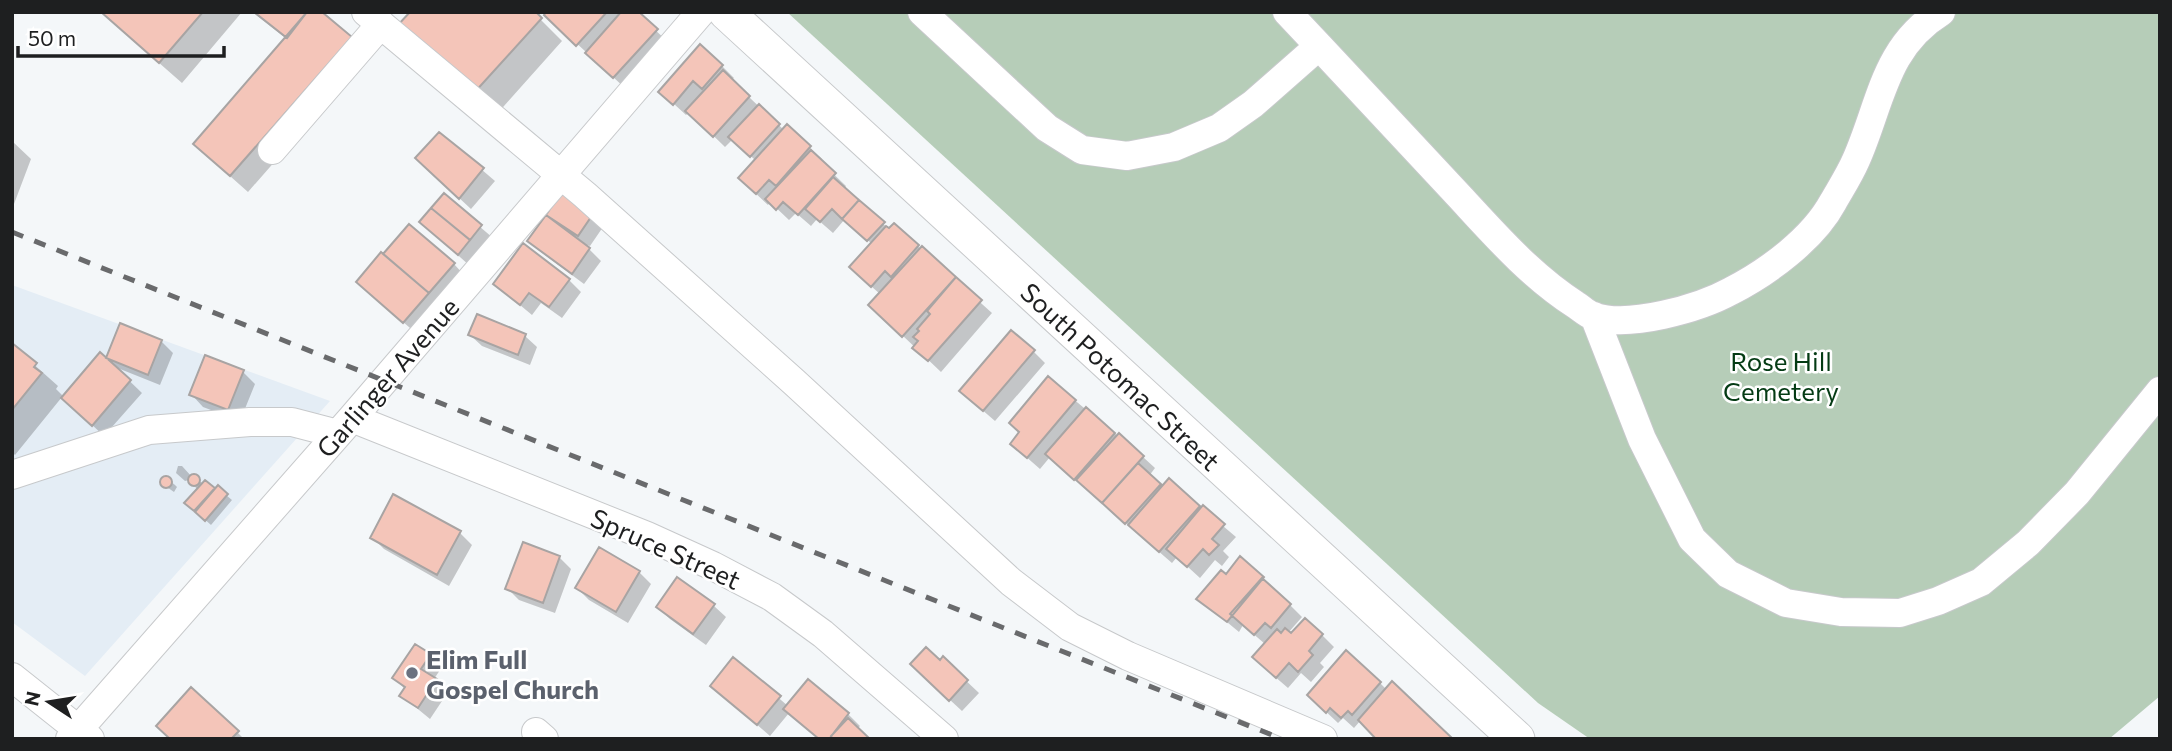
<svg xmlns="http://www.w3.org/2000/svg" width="2172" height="751" font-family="Commissioner,sans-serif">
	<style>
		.built { fill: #e4edf5 }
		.green { fill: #b6cdb8 }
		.shadow { fill: #0003 }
		.building { fill: #f4c5b9; stroke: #a8a4a3; stroke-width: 2 }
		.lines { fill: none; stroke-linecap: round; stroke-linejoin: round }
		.minor-casing { stroke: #c7c9cb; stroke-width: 30 }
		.major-casing { stroke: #c7c9cb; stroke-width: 37 }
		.minor { stroke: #fff; stroke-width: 28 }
		.major { stroke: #fff; stroke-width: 35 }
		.rail { stroke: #696a6c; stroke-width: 5; stroke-dasharray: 12 12; stroke-linecap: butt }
		.worship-dot { fill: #6b7280; stroke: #fff; stroke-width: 2.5 }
		.labels { text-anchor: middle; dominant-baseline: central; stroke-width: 5; stroke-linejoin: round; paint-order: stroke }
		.park-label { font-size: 26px; fill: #043b14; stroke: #fff }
		.street-label { font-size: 26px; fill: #1e1f20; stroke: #fff }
		.worship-label { font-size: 26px; font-weight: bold; fill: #5b616d; stroke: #fff; text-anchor: start }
	</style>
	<rect width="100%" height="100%" fill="#f4f7f9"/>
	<path class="built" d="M 12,285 L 330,401 L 85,676 L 12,622 Z"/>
	<path class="green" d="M 787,12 L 2160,12 L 2160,696 L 2109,739 L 1590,739 L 1538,703 Z"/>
	<path class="shadow" d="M 101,12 L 242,12 L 182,83 Z
		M 252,12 L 319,12 L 368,55 L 248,192 L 213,161 L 288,40 Z
		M 549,12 L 636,12 L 668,42 L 626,89 L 546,15 Z
		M 540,19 L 562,41 L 496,115 L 422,48 Z
		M 722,66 L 734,78 L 731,80 L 784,130 L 787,126 L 822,159 L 820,161 L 846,186 L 844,189 L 890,230 L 894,225 L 992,313 L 941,372 L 882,316 L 880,294 L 863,279 L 872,244 L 845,219 L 833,233 L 817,219 L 811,226 L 796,213 L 789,220 L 770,202 L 768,205 L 752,190 L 756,161 L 733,139 L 725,147 L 689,112 L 686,115 L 661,92 Z
		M 440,134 L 495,181 L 471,209 L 429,170 Z
		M 12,141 L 31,159 L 14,204 L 12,203 Z
		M 568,185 L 603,227 L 590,246 L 584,244 L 601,261 L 584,284 L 541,252 L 529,240 Z
		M 444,196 L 493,238 L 470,266 L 421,222 Z
		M 523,246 L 569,280 L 581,292 L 562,318 L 541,303 L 532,315 L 495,284 Z
		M 454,264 L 465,276 L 416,333 L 370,294 Z
		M 121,325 L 161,341 L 173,353 L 160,385 L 115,367 L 142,393 L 104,436 L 62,397 L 15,455 L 12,452 L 12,345 L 58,386 L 56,389 L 64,397 L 107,361 Z
		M 470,335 L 525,336 L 537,347 L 530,365 L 482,346 Z
		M 1033,351 L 1045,363 L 995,421 L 973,402 Z
		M 243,372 L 255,384 L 240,421 L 203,407 L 192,395 Z
		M 1048,378 L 1143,457 L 1155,468 L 1149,476 L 1163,489 L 1170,481 L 1236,537 L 1223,551 L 1229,557 L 1222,566 L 1215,560 L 1200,578 L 1177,557 L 1172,563 L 1050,457 L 1040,469 L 1024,455 L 1021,433 Z
		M 178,466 L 182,466 L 192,477 L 204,484 L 205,482 L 215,491 L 226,495 L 232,500 L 211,525 L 192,508 L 198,490 L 189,480 L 185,481 L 176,473 Z
		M 165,477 L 175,485 L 177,487 L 174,492 L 161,483 Z
		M 394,496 L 460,533 L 472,545 L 449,586 L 384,549 L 372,537 Z
		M 599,549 L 639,572 L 651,584 L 628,623 L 589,600 L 577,588 Z
		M 559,557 L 571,569 L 555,613 L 519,600 L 507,588 Z
		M 678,579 L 714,606 L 726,617 L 706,645 L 670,619 L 658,607 Z
		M 1199,599 L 1290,605 L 1302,617 L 1288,633 L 1291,636 L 1322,635 L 1334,647 L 1320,663 L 1324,667 L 1311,682 L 1301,673 L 1288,688 L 1266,669 L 1265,644 L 1243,625 L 1239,632 Z
		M 415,646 L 442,667 L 434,679 L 448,692 L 430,719 L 402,696 L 406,690 L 394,678 Z
		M 733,659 L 788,706 L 808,682 L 848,714 L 860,726 L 857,729 L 867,739 L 819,739 L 789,713 L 770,736 L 712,686 Z
		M 943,659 L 979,693 L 962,711 L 924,676 Z
		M 1380,683 L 1387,690 L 1354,728 L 1343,718 L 1338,723 L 1321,707 Z
		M 237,732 L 244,739 L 171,739 Z"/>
	<path class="building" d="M 101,12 L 203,12 L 159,63 Z
		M 254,12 L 307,12 L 287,38 Z
		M 307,12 L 322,12 L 352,37 L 230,176 L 193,144 Z
		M 410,12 L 536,12 L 542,18 L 473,94 L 397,26 Z
		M 546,12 L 607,12 L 576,46 L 544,15 Z
		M 621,12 L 639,12 L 658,29 L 613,78 L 585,53 Z
		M 700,44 L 723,65 L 702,89 L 693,81 L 673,105 L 658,92 Z
		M 723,70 L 750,96 L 713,137 L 685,111 Z
		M 759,104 L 780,124 L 750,157 L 728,137 Z
		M 787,124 L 811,146 L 776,186 L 769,180 L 756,194 L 738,178 Z
		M 439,132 L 484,168 L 459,199 L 415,158 Z
		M 811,150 L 836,173 L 798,215 L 783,202 L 776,210 L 765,199 Z
		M 833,177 L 859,200 L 842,219 L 832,209 L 820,222 L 805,209 Z
		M 567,183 L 593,214 L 578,236 L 546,215 Z
		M 444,193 L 482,225 L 470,240 L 431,208 Z
		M 859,200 L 885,222 L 867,241 L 842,219 Z
		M 431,208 L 470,240 L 458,255 L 419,222 Z
		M 546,215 L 590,248 L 572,274 L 527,241 Z
		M 894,223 L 919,245 L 891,277 L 885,271 L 871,287 L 849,267 L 886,226 L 889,228 Z
		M 409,224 L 455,263 L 429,293 L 383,254 Z
		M 523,243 L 570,279 L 549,307 L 529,293 L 520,305 L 493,284 Z
		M 922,246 L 956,277 L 902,337 L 868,305 Z
		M 381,252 L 429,293 L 403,323 L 356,282 Z
		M 956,277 L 982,300 L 928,361 L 912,348 L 918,341 L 913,337 L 919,331 L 917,329 L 930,314 L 927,311 Z
		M 477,314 L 526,334 L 518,355 L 468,335 Z
		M 120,323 L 162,340 L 148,375 L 106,358 Z
		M 1011,330 L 1035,350 L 983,411 L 959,391 Z
		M 12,343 L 37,363 L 34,367 L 42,373 L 12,410 Z
		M 100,352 L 131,380 L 92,426 L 61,398 Z
		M 205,355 L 244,370 L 228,410 L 189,395 Z
		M 1048,376 L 1076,400 L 1027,458 L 1010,444 L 1019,432 L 1009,423 Z
		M 1086,407 L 1115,433 L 1074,480 L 1045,454 Z
		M 1119,433 L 1144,456 L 1102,503 L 1076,480 Z
		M 1138,463 L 1161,484 L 1125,524 L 1102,503 Z
		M188 480a6 6 0 1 1 12 0a6 6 0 1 1-12 0Z
		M160 482a6 6 0 1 1 12 0a6 6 0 1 1-12 0Z
		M 1169,478 L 1200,506 L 1159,552 L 1128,525 Z
		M 205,480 L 215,488 L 194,511 L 184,503 Z
		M 218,485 L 228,494 L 205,521 L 195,512 Z
		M 393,494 L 461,531 L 437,575 L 370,538 Z
		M 1203,505 L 1225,524 L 1212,539 L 1219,545 L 1209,555 L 1203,549 L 1187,567 L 1166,549 Z
		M 523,542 L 560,556 L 543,603 L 505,589 Z
		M 599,547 L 640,571 L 616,612 L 575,588 Z
		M 1240,556 L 1264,577 L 1227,622 L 1196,599 L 1221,570 L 1226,574 Z
		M 677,577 L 715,604 L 693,634 L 656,607 Z
		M 1262,578 L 1291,604 L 1271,628 L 1265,623 L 1254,635 L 1230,614 Z
		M 1305,618 L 1323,634 L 1309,651 L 1313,655 L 1298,672 L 1289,663 L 1276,678 L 1252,657 L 1277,629 L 1281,633 L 1285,628 L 1291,633 Z
		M 415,644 L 431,654 L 421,669 L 437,679 L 418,708 L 399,696 L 405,687 L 392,678 Z
		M 926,647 L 940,660 L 943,656 L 968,680 L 949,701 L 910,664 Z
		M 1346,650 L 1381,682 L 1352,715 L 1348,711 L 1341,718 L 1330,708 L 1326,713 L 1307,695 Z
		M 733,657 L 781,696 L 757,725 L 710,686 Z
		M 808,679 L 849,713 L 829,739 L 819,739 L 783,709 Z
		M 1392,681 L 1453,739 L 1376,739 L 1358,720 Z
		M 191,687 L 239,731 L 231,739 L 170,739 L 156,726 Z
		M 848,718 L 870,739 L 833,739 L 831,736 Z"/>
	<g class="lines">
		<defs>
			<path id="minor" d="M 366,12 L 585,195 L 794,382 L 1011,582 L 1070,627 L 1128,656 L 1323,739
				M 922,12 L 1047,128 L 1082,150 L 1127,156 L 1174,147 L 1219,128 L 1253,104 L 1319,46 L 1287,12
				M 1319,46 C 1366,97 1413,147 1460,197 C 1496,236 1531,276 1576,305 C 1581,308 1587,314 1593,316 C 1628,329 1700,308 1731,291 C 1768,272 1813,239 1833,202 C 1841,188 1850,174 1856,160 C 1881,104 1884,47 1941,12
				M 272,150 L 381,24
				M 1594,316 L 1642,439 L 1692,539 L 1728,574 L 1786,603 L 1841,612 L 1900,613 L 1938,601 L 1981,582 L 2028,543 L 2077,493 L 2160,391
				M 352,418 L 647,536 L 713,566 L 772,597 L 823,634 L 944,739
				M 12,475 L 149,430 L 250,422 L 292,422 L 338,434
				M 12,677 L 90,739
				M 536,732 L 544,739
				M 70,739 L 352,418 L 701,12"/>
			<path id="major" d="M 726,12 L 1517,739"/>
		</defs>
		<use href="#minor" class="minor-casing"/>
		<use href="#major" class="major-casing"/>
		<use href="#minor" class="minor"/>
		<use href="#major" class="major"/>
		<path class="rail" d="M 12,232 L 1282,739"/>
	</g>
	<circle class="worship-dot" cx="412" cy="673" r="7"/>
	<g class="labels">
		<g class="park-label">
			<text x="1781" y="360">Rose Hill<tspan x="1781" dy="30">Cemetery</tspan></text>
		</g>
		<g class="street-label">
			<text transform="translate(1121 376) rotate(43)">South Potomac Street</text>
			<text transform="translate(387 377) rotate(-49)">Garlinger Avenue</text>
			<text transform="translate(666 548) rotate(24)">Spruce Street</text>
		</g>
		<g class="worship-label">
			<text x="426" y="658">Elim Full<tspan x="426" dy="30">Gospel Church</tspan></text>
		</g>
	</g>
	<rect width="2172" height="751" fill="none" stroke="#1e1f20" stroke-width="28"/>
	<g transform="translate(49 702) rotate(282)" stroke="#ffffff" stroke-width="5" paint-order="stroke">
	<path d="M0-5L12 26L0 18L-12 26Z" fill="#1e1f20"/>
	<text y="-10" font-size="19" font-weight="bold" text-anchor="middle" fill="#1e1f20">N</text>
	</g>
	<path d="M18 46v10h206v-10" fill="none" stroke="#1e1f20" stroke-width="3.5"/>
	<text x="28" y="46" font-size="21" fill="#1e1f20" stroke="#ffffff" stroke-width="5" paint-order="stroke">50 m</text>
</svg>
